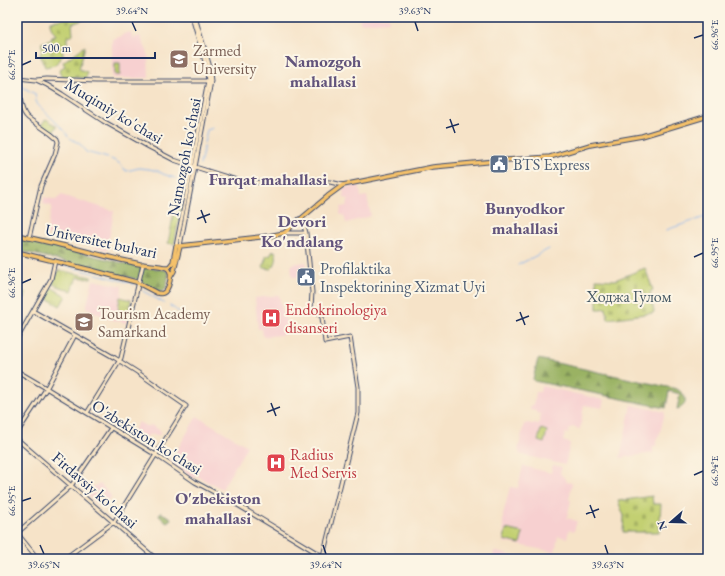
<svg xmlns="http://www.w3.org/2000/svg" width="725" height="576" font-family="'EB Garamond',serif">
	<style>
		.built { fill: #f7d0d0 }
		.grass { fill: url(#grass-tufts); stroke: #6f8068 }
		.forest { fill: url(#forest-firs); stroke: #5a7061 }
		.cemetery { fill: url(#cemetery-stones); stroke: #6f8068 }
		.park { fill: url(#park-crowns); stroke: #6f8068 }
		.pitch { fill: #c3d072; stroke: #6f8068 }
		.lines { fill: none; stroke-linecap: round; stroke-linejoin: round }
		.stream { stroke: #83b3ee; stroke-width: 1 }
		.secondary-casing { stroke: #3c4a6e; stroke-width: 5 }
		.primary-casing { stroke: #3c4a6e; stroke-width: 5.5 }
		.secondary { stroke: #fbe6c4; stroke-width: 3 }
		.primary { stroke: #f5c16b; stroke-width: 3.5 }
		.ticks { fill: none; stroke: #1b2f5e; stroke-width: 1.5 }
		.labels { text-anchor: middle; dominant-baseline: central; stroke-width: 4; stroke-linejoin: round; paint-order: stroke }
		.education-label { font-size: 16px; fill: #785e54; stroke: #fcf5e5; text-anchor: start }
		.street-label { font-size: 16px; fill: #1b2f5e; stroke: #fcf5e5 }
		.service-label { font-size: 16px; fill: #4e5e75; stroke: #fcf5e5; text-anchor: start }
		.park-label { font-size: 16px; fill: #455763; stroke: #fcf5e5 }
		.health-label { font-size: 16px; fill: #be3a42; stroke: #fcf5e5; text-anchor: start }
		.neighbourhood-label { font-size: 17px; font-weight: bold; fill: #62547c; stroke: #fcf5e5 }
		.neatline { fill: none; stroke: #1b2f5e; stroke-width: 1.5 }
		.ticks-label { font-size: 10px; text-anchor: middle; fill: #1b2f5e }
	</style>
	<defs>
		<pattern id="grass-tufts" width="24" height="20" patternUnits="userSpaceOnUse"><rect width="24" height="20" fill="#c3d072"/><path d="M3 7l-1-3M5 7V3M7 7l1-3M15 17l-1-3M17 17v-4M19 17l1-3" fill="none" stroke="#a7b365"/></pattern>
		<pattern id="forest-firs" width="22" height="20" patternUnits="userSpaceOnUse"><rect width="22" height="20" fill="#9ab264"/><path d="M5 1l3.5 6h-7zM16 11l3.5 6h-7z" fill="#7d9156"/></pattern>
		<pattern id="cemetery-stones" width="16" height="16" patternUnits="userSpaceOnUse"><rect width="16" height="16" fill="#c3d072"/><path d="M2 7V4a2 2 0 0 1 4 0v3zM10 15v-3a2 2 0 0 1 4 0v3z" fill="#a7b365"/></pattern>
		<pattern id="park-crowns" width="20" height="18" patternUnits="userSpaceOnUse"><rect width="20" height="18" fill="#c3d072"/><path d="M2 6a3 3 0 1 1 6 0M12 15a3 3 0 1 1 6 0" fill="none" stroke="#a7b365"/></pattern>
	</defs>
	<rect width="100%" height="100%" fill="#fcf5e5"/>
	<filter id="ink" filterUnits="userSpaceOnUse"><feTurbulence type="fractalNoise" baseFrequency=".025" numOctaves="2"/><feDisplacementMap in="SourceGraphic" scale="8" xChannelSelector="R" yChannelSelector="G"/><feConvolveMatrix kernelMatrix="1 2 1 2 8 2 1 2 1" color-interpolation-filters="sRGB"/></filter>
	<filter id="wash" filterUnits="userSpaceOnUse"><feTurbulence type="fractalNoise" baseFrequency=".012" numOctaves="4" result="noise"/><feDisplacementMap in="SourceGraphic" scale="16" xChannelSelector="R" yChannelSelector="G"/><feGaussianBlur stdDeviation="0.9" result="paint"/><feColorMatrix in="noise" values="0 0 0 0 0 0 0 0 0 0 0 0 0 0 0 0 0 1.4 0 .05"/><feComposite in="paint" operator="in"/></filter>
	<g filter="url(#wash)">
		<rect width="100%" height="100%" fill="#f6e3c8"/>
		<path class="built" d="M 360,17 L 389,17 L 389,21 L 360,23 Z
			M 131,32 L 133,38 L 140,36 L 148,53 L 149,78 L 112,78 L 112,39 L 123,36 L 123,34 Z
			M 359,185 L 361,195 L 360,195 L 361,197 L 367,196 L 371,216 L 346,223 L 344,216 L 340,214 L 341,207 L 346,206 L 349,199 L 344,198 L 343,188 Z
			M 61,195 L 114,211 L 107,250 L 46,235 L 52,206 L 43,204 L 44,197 L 56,200 Z
			M 306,262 L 308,275 L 300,277 L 292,277 L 291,264 Z
			M 93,280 L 122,286 L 121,297 L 132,299 L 126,323 L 109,319 L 86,308 Z
			M 279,295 L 283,314 L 287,322 L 288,334 L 263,337 L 262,329 L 258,329 L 255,298 Z
			M 541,386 L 604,400 L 602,408 L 584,405 L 580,429 L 571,427 L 570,429 L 569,429 L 568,434 L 565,433 L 563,441 L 570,443 L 570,444 L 565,465 L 519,454 L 520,451 L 518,451 L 524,424 L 526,424 L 527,423 L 533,424 L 534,423 L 539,424 L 541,414 L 536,413 L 536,411 L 530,410 L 531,406 L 532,406 L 535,399 L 536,392 L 540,392 Z
			M 631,405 L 665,412 L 660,433 L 656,440 L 656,446 L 653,446 L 653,453 L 620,458 Z
			M 197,416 L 247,446 L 222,489 L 212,483 L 211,484 L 196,475 L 194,478 L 170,462 Z
			M 138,422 L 148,427 L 150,425 L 153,426 L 161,431 L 159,435 L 148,435 L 143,444 L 131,436 Z
			M 553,465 L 562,467 L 560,473 L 567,481 L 566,482 L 572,483 L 569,500 L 571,500 L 567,518 L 577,521 L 574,531 L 569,530 L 567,538 L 558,536 L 555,552 L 503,542 L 504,529 L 503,529 L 503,515 L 510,487 L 518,488 L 523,466 L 551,473 Z
			M 100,484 L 107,491 L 112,497 L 101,507 L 85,493 L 88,489 Z
			M 494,551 L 523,559 L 493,559 Z"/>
		<path class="grass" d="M 275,251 C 278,257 276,265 271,269 L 264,268 L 263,267 L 265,262 L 264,261 L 266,260 L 266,256 L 271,255 L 272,252 Z
			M 120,297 L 131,300 L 127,317 L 122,315 L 121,312 L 118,309 Z"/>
		<path class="forest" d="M 17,237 L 139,267 L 166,270 L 169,274 C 167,281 168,291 159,292 L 136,279 L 17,250 Z
			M 538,359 L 677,389 C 687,395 689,406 677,409 L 680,394 L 669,391 L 666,408 L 534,381 L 533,379 Z
			M 160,513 L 161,513 L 170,517 L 171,519 L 167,522 L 160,517 L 159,516 Z"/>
		<path class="cemetery" d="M 65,17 L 91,17 L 72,24 L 73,34 L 67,38 L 67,45 L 62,48 L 63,55 L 55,65 L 45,67 L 40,54 L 43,50 L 41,43 L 51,40 L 52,36 L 56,35 C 52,30 50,27 50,21 L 65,19 Z
			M 85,46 L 79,69 L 87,72 L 86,78 L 63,77 L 59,72 L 60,69 L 65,66 L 63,62 Z
			M 645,268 L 653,290 L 650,292 L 654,312 L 653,313 L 608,319 L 606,308 L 601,309 L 597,309 L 597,289 L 596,279 L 615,280 Z
			M 652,496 L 653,504 L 661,504 L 659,532 L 623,532 L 624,516 L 618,501 Z"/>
		<path class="park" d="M 183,166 L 189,168 L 174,244 L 168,243 Z
			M 59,270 L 91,277 L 91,279 L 77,277 L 72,291 L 52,284 Z
			M 17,285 L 22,286 L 22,291 L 26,293 L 26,295 L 24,298 L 22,298 L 17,295 Z
			M 49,286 L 66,296 L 60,306 L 43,296 Z"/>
		<path class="pitch" d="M 115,63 L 120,63 L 120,75 L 115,75 Z
			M 46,119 L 57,126 L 53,132 L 41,125 Z
			M 541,429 L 547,431 L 544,443 L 538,441 Z
			M 506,529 L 523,533 L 520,544 L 504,540 Z"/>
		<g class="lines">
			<path class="stream" d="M 20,75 L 21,77
				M 21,86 L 35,94 L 36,101 L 38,105 L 65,131
				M 66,133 L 68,136
				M 70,138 L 80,144 L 86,152 L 108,158
				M 204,143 L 207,130 L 213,128
				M 111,159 L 119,163 L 126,171 L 139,168 L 149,169 L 158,171 L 163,174 L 175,178
				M 200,165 L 204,146
				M 666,230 L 708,216
				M 62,265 L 132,283 L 134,285
				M 518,265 L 549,249
				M 143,291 L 152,296 L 164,303
				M 170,306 L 175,309
				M 176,310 L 189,317
				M 191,318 L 199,321"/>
		</g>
	</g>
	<g filter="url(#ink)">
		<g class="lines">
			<defs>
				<path id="secondary" d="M 17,76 C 21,88 18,109 28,118 L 51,134 L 57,139 L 58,142 L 55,154 L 41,186 L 29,238
					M 18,78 L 36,80 L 47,79 L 96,81 L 210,81
					M 36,80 L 47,85 L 62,94 L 103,121 L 149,147 L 174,160 L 192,166 L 246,183 L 302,180 L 330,182 L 343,185
					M 299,219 L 304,226 L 306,233 L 312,292 L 311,308 L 322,317 L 325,342 L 350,337 L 358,387 L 358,413 L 323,556
					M 284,233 L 306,233
					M 176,246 L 188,186 L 208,81 L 206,65 L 192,17
					M 180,246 L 203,125 L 211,81 L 209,64 L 195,17
					M 33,311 L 115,358 L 137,372 L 186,406 L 114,522 L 64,559
					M 17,339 L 51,279 L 55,261
					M 17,371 L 46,388 L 156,455 L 195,482 L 236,504 L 327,559
					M 87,413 L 121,358 L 143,264
					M 17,433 L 46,389 L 75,335
					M 17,439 L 156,559
					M 17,533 L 71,486 L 111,428
					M 17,533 L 38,559"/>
				<path id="primary" d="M 17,235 C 33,239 49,242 65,246 C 90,252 115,259 140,264 C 147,265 161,265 167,268 C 174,272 169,290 163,293 C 161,294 159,293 157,293 L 136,282 L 91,270 L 17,252
					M 164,267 L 169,267 L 173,262 L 176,246 L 180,246 L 269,236 L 284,233 L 328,196 L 343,185 L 433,167 L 507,160 L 550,157 L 590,145 L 642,136 L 708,116
					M 171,276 L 174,271 L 180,246"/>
			</defs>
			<use href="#secondary" class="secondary-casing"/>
			<use href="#primary" class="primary-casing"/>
			<use href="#secondary" class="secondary"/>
			<use href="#primary" class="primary"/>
		</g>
	</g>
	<path class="ticks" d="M 132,22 L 136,31M 415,22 L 418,31M 694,38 L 703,35M 22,65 L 31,61M 450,119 L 455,133M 446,128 L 459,124M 201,210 L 206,223M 197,219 L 210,214M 694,257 L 703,253M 22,283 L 31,279M 520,312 L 525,325M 516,321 L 529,316M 271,403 L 276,416M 267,412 L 280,407M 694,475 L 703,471M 22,501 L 31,498M 590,505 L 595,518M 586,514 L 599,509M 40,545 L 44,554M 323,545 L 326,554M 605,545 L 608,554"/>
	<defs>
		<symbol id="university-square" viewBox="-11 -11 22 22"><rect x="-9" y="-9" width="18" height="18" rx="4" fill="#8d6e63" stroke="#fcf5e5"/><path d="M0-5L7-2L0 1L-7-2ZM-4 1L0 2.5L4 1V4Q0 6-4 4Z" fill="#fff"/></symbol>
		<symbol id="civic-square" viewBox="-11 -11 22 22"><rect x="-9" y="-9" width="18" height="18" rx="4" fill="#5c6f8a" stroke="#fcf5e5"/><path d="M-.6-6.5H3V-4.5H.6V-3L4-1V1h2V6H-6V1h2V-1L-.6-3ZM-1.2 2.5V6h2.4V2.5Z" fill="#fff"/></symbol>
		<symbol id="hospital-square" viewBox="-11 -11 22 22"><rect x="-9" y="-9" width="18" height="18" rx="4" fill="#e0444e" stroke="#fcf5e5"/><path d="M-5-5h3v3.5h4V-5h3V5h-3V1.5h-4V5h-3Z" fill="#fff"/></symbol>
	</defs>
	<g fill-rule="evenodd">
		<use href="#university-square" x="168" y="48" width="22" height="22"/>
		<use href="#civic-square" x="488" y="153" width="22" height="22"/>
		<use href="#civic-square" x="295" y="266" width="22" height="22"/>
		<use href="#hospital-square" x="260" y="307" width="22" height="22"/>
		<use href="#university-square" x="73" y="311" width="22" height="22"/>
		<use href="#hospital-square" x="265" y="452" width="22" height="22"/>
	</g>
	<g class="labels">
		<g class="education-label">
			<text x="193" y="50">Zarmed<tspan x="193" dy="18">University</tspan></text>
			<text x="98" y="313">Tourism Academy<tspan x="98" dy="18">Samarkand</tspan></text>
		</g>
		<g class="street-label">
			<text transform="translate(114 111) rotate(31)">Muqimiy ko'chasi</text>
			<text transform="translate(184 157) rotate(-79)">Namozgoh ko'chasi</text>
			<text transform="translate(101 241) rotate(12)">Universitet bulvari</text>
			<text transform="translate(147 437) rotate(32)">O'zbekiston ko'chasi</text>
			<text transform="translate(95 490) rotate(41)">Firdavsiy ko'chasi</text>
		</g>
		<g class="service-label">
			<text x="513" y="164">BTS Express</text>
			<text x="320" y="268">Profilaktika<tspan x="320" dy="18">Inspektorining Xizmat Uyi</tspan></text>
		</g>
		<g class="park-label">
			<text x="629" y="296">Ходжа Гулом</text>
		</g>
		<g class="health-label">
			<text x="285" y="309">Endokrinologiya<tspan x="285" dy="18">disanseri</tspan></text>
			<text x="290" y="454">Radius<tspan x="290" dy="18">Med Servis</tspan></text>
		</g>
		<g class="neighbourhood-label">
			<text x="323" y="61">Namozgoh<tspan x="323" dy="20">mahallasi</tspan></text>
			<text x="268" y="179">Furqat mahallasi</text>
			<text x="525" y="208">Bunyodkor<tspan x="525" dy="20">mahallasi</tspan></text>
			<text x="302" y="221">Devori<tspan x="302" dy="20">Ko'ndalang</tspan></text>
			<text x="218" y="498">O'zbekiston<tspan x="218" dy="20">mahallasi</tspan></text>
		</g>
	</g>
	<rect width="725" height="576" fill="none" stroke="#fcf5e5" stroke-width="44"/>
	<g transform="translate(671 522) rotate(250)" stroke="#fcf5e5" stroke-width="3" paint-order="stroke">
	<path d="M0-3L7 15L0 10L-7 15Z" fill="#1b2f5e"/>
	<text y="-6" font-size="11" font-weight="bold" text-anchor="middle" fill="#1b2f5e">N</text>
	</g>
	<path d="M36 52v6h119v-6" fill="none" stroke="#1b2f5e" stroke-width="2"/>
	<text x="42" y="52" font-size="12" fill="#1b2f5e" stroke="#fcf5e5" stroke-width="3" paint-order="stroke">500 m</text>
	<rect x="22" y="22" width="681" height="532" class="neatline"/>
	<g class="ticks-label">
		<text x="132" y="14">39.64°N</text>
		<text x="415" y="14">39.63°N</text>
		<text transform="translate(714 35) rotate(-90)" y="4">66.96°E</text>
		<text transform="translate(11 65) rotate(-90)" y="4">66.97°E</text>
		<text transform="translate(714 253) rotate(-90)" y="4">66.95°E</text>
		<text transform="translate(11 283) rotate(-90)" y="4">66.96°E</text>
		<text transform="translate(714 471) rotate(-90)" y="4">66.94°E</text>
		<text transform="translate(11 501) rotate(-90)" y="4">66.95°E</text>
		<text x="44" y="568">39.65°N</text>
		<text x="326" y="568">39.64°N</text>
		<text x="608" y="568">39.63°N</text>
	</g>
</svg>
